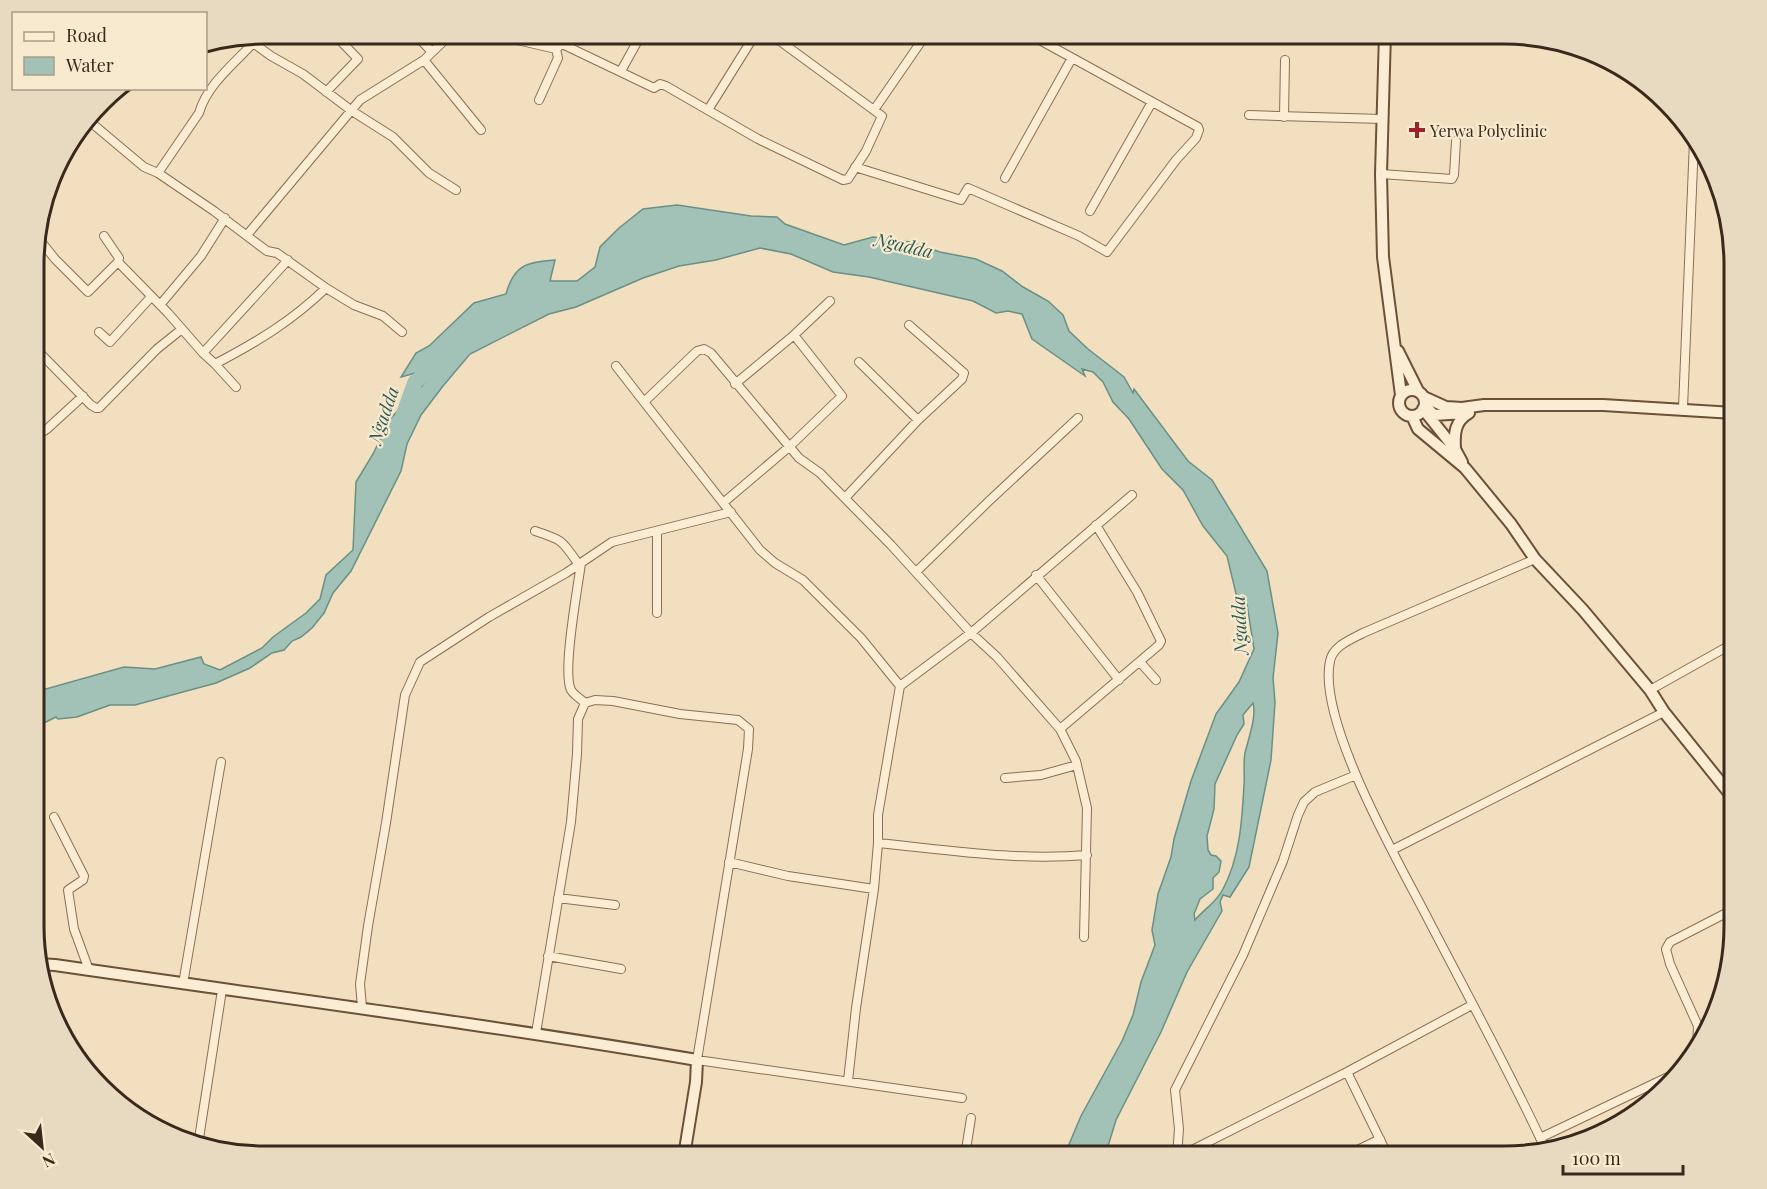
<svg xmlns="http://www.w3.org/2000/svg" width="1767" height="1189" font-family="'Playfair Display',serif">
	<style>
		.water { fill: #a3c2b7; stroke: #699085; stroke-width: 1.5; fill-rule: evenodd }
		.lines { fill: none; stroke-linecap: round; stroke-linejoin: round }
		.river { stroke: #a3c2b7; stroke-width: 15 }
		.street-casing { stroke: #8a6f56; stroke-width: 10 }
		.secondary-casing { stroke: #6c503a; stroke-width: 14 }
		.street { stroke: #fbedd3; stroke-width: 8 }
		.secondary { stroke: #fbedd3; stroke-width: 10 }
		.poi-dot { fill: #9d222a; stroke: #f7eacf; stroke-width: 2 }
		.labels { text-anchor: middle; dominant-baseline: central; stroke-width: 4.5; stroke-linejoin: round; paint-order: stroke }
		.poi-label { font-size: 16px; fill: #39281c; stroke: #f7eacf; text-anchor: start }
		.water-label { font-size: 18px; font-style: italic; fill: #2a5a54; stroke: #f7eacf }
		.rim { fill: none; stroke: #39281c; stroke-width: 3 }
	</style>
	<rect width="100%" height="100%" fill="#f1dfbf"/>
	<path class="water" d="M 677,205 L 751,216 L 777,217 L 785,224 L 844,245 L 873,237 L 910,242 L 940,252 L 976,259 L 1002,271 L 1023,287 L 1048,301 L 1063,315 L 1069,331 L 1088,349 L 1124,377 L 1133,393 L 1134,389 L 1188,461 L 1212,480 L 1267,571 L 1278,633 L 1273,678 L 1275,702 L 1271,760 L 1249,867 L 1230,897 L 1223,895 L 1220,902 L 1222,911 L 1187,972 L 1161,1032 L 1116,1120 L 1105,1156 L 1064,1156 L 1081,1116 L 1122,1041 L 1133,1015 L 1141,982 L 1155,945 L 1152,930 L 1158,894 L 1171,857 L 1174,839 L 1191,781 L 1216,714 L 1239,682 L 1254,649 L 1247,604 L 1243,608 L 1238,602 L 1227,556 L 1203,526 L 1183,490 L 1162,469 L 1129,419 L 1113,402 L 1103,382 L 1093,372 L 1082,369 L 1085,376 L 1032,339 L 1022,314 L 1008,311 L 996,313 L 973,301 L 869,277 L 833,272 L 791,254 L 760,248 L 716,260 L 679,266 L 643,278 L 576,307 L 549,314 L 470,354 L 443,386 L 421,415 L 407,444 L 401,471 L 351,571 L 333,593 L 324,613 L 312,628 L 301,637 L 292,641 L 284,650 L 272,653 L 250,668 L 216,683 L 135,705 L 110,705 L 77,717 L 58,719 L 56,717 L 46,722 L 35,723 L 35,692 L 124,667 L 155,669 L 201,657 L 204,664 L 220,670 L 262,648 L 273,637 L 306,613 L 320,599 L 326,575 L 353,550 L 356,482 L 373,454 L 390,419 L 441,366 L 401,377 L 416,353 L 429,346 L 474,303 L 506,294 C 514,265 526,262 555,260 L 550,281 L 577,281 L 595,267 L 600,247 L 619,228 L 643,209 ZM 1253,703 C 1257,716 1248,740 1245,753 C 1243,763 1245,775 1244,785 C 1242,821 1240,857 1223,889 C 1217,902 1204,909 1195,920 L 1194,914 L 1200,899 L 1213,889 L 1213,878 L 1219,872 L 1221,861 L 1216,856 L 1211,855 L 1208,850 L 1207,836 L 1214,809 L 1215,784 L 1237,735 L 1244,724 L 1243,715 Z"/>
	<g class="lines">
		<path class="river" d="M 402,418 L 415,382 L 449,355"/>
		<defs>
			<path id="street" d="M 414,33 L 432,52
				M 497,33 L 517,40 L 556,49 L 562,44 L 654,88 L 660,84 L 666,86 L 758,139 L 843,180 L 848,179 L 866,151 L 882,116 L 769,33
				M 629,33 L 638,38
				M 245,37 L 271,56 L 303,74 L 352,111 L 393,137 L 429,173 L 456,190
				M 424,60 L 481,130
				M 621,71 L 642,33
				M 326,92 L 358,59 L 333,33
				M 539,100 L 558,58 L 556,49 L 561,33
				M 708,110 L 756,33
				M 874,110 L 927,33
				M 1249,115 L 1382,119
				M 1284,117 L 1285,60
				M 88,120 L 144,167 L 158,173 L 214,211 L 267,251 L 277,253 L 326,288 L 354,305 L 383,316 L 402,332
				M 855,167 L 961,200 L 968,188 L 1079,236 L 1107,252 L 1176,160 L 1196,138 L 1199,130 L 1198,127 L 1027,33
				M 158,173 L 199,113 C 208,81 241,59 262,33
				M 1381,174 L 1452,179 L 1454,175 L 1456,141
				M 1005,178 L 1072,58
				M 1090,211 L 1152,102
				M 35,234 L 55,259 L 88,292 L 118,262 L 168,313 L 203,353 L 288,260
				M 247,235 L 360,100 L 424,60 L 452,33
				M 104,236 L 119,258 L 118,262
				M 160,305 L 201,256 L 225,218
				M 99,332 L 110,342 L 151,297
				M 794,335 L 830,301
				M 35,348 L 91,405 L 96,408 L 99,408 L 157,349 L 182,329
				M 203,353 L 215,364 C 257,342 292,321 326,288
				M 859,362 L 918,420
				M 215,364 L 236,387
				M 616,366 L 644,402
				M 1683,408 L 1694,141
				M 35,437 L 47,429 L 83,396
				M 845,498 L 918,420 L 962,379 L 964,373 L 909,325
				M 723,503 L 789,447 L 842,396 L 794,335 L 735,384
				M 535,531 C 563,540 562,540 579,565
				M 1535,559 L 1363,633 C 1350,640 1333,646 1330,661 C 1317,721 1399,863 1428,919 C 1467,994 1508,1069 1544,1146
				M 581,563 C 578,587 562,672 571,690 C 574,695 581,699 585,703
				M 916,572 L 989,501 L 1078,418
				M 1036,575 L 1119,680
				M 657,613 L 657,531
				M 1140,662 L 1156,680
				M 900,686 L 861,638 L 803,580 L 775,563 L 760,550 L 644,402 L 697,351 L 704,349 L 711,353 L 799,458 L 820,473 L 891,545 L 971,633 L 997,657 L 1060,729 L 1076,761 L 1087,808 L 1084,937
				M 1650,690 L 1734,643
				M 1060,729 L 1159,645 L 1161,641 L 1137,592 L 1096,525
				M 1005,778 L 1041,775 L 1077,765
				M 54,817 L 84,876 L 83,880 L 68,890 L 74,929 L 89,970
				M 878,843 C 948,850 1017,861 1087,855
				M 1392,850 L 1664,712
				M 729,862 L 788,876 L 874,889
				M 558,898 L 615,905
				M 548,956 L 621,969
				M 183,984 L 221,762
				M 362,1007 L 360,984 L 368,926 L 386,823 L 405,695 L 420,662 L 489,617 L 566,573 L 612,542 L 731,512
				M 536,1033 L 571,822 L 577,754 L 578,719 L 585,703 L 595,700 L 613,701 L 680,714 L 738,720 L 749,729 L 748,749 L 697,1060 L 962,1098
				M 1697,1046 L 1698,1026 L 1670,964 L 1666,949 L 1670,942 L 1734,909
				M 1347,1072 L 1388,1156
				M 848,1081 L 856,1008 L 874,889 L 878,843 L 878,815 L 900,686 L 971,633 L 1132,495
				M 1540,1138 L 1672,1075 L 1694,1051
				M 198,1145 L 222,990
				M 965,1156 L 971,1118
				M 1177,1156 L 1179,1129 L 1175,1090 L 1243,955 L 1283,861 L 1298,815 L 1304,802 L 1315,792 L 1356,775
				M 1180,1156 L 1347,1072 L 1472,1005
				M 1345,1156 L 1380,1139"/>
			<path id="secondary" d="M 1385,33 L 1381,174 L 1383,257 L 1401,395
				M 1398,351 L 1418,391
				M1399 403a13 13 0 1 1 26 0a13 13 0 1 1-26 0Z
				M 1424,397 L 1446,407 L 1462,408 L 1484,405 L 1603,405 L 1734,413
				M 1426,407 L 1434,415 L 1464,413
				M 1423,409 L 1455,449 L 1462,462
				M 1412,416 L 1418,429 L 1465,468 L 1511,524 L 1535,559 L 1583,610 L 1650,690 L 1664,712 L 1734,799
				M 1455,448 C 1454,433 1455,421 1469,413
				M 38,964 L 55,965 C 269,996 484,1024 697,1060 L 696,1082 L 684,1156"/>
		</defs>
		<use href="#street" class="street-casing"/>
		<use href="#secondary" class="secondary-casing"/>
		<use href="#street" class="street"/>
		<use href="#secondary" class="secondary"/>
	</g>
	<path class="poi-dot" d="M1414 121h6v6h6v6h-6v6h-6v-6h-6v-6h6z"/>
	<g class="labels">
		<g class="poi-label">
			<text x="1430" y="130">Yerwa Polyclinic</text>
		</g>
		<g class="water-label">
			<text transform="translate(904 245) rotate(13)">Ngadda</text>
			<text transform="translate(383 415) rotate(-71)">Ngadda</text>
			<text transform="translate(1239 625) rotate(-93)">Ngadda</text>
		</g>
	</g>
	<path d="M0 0H1767V1189H0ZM264 44H1504A220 220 0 0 1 1724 264V926A220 220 0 0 1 1504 1146H264A220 220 0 0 1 44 926V264A220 220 0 0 1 264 44Z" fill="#e8dac1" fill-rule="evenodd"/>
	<path class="rim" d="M264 44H1504A220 220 0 0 1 1724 264V926A220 220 0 0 1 1504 1146H264A220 220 0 0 1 44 926V264A220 220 0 0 1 264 44Z"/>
	<rect x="12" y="12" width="195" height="78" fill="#f7eacf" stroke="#ab9c87" stroke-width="1.5"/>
	<rect x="24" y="32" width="30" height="9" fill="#fbedd3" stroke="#ab9c87" stroke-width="1.5"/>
	<text x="66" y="42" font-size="18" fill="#39281c">Road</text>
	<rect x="24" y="57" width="30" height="18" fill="#a3c2b7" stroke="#ab9c87" stroke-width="1.5"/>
	<text x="66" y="72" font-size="18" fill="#39281c">Water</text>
	<g transform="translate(42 1147) rotate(153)" stroke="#f7eacf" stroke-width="4.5" paint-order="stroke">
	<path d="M0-4.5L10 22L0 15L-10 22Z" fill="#39281c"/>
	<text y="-9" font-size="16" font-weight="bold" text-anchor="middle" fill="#39281c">N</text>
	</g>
	<path d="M1563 1165v9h120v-9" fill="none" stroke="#39281c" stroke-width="3"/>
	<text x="1572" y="1165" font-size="18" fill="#39281c" stroke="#f7eacf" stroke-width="4.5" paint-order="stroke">100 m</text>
</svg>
